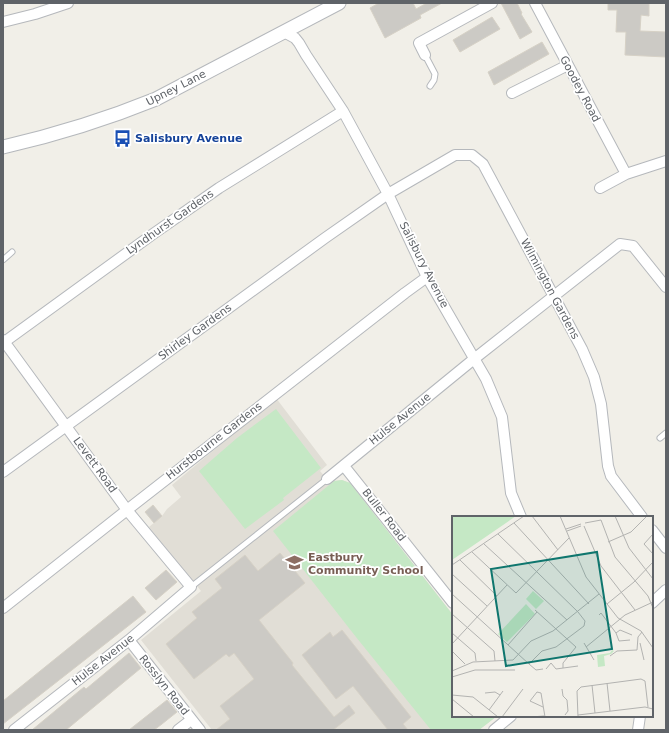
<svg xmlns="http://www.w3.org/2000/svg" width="669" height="733" font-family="'DejaVu Sans',sans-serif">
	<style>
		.education { fill: #e1ded6 }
		.green { fill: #c5e8c5 }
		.building { fill: #cccac5; stroke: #d6d1c6 }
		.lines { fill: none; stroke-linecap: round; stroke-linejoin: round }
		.service-casing { stroke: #b5b8bc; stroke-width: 7 }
		.minor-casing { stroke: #b5b8bc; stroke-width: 12 }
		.tertiary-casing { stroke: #b5b8bc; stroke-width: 15 }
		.service { stroke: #fff; stroke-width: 5 }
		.minor { stroke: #fff; stroke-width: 10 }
		.tertiary { stroke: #fff; stroke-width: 13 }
		.labels { text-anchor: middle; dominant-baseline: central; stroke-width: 3.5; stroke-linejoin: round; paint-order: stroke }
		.street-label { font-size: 11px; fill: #5f6368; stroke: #fff }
		.transit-label { font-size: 11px; font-weight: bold; fill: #164399; stroke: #fff; text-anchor: start }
		.education-label { font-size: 11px; font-weight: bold; fill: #785e54; stroke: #fff; text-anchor: start }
		.inset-road { fill: none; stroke: #b3b3b1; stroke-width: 1 }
		.view { fill: #0f766e; fill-opacity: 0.15; stroke: #0f766e; stroke-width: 2 }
		.inset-edge { fill: none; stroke: #5f6368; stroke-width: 2 }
	</style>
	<rect width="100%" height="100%" fill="#f1efe8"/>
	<path class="education" d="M 276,398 L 327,465 L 320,471 L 331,484 L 334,481 L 342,480 L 350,483 L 453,615 L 453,716 L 497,716 L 479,730 L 212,730 L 141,640 L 201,591 L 149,527 L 162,516 L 167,509 L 181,497 L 172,485 Z"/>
	<path class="green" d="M 276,409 L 321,468 L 283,498 L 284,500 L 245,529 L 199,471 L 237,438 Z
		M 342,480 L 350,483 L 453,615 L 453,716 L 497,716 L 479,730 L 431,730 L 356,637 L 273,531 L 334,481 Z"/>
	<path class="building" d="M 379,3 L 413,3 L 416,9 L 427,3 L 442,3 L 420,15 L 421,18 L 385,38 L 370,8 Z
		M 501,3 L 517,3 L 522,13 L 521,14 L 532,32 L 520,39 Z
		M 608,3 L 649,3 L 649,16 L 641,15 L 640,31 L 666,32 L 666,57 L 625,55 L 626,32 L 616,32 L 617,10 L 608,10 Z
		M 492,17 L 500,29 L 460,52 L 453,40 Z
		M 542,42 L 549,54 L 494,85 L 488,72 Z
		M 153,505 L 162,516 L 154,523 L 145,512 Z
		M 280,553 L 305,583 L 259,620 L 293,663 L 292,665 L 334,717 L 349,705 L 355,713 L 333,730 L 216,730 L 230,719 L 220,706 L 254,679 L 234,653 L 229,657 L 226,654 L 194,679 L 166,644 L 197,618 L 192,612 L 222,588 L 215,579 L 245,555 L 258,571 Z
		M 166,570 L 177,582 L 156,600 L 145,588 Z
		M 133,596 L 146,612 L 3,724 L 3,701 Z
		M 342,630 L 411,717 L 403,724 L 408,730 L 388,730 L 353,686 L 336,699 L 302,655 L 330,632 L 333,637 Z
		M 129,653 L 141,668 L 66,730 L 32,730 L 84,687 L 86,689 Z
		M 167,700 L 177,712 L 162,724 L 154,730 L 129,730 Z"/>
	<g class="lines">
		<defs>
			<path id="service" d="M 425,55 L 435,74 L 434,80 L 430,86
				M 3,260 L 12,252
				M 660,438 L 666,433
				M 191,587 L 327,479"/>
			<path id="minor" d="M 535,3 L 626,174
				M 3,22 L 35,14 L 68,3
				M 284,32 L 295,38 L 299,43 L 306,55 L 343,111 L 388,194 L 427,277 L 486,379 L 502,417 L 511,493 L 521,517
				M 425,55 L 419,43 L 492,3
				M 512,93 L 568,65
				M 600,188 L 626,174 L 666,161
				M 3,340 L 127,510 L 191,587 L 129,640 L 14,730
				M 3,343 L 153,234 L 219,188 L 343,111
				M 344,466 L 453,603
				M 3,472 L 325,238 L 388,194 L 455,155 L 472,155 L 483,164 L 582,349 L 594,377 L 601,404 L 608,466 L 611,476 L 642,517
				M 327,479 L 474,359 L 620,244 L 633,246 L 666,287
				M 652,530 L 666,548
				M 652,603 L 666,590
				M 3,608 L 127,510 L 405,293 L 427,277
				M 129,640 L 200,730
				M 178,730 L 191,720
				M 494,730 L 511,716
				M 638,730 L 640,716"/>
			<path id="tertiary" d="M 3,147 C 55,135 107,119 156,99 L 339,3"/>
		</defs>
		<use href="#service" class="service-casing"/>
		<use href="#minor" class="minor-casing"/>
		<use href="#tertiary" class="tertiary-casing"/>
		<use href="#service" class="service"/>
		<use href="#minor" class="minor"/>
		<use href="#tertiary" class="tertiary"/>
	</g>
	<defs>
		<symbol id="bus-bare" viewBox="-9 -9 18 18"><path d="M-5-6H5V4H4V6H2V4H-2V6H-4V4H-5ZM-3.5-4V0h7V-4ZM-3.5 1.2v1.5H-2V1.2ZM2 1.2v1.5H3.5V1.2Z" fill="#1a4fb4" stroke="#fff" stroke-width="2.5" paint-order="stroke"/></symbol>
		<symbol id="school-bare" viewBox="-9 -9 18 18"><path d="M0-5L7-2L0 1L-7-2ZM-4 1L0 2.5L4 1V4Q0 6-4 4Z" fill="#8d6e63" stroke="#fff" stroke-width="2.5" paint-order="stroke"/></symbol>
	</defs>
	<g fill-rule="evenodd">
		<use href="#bus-bare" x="110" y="126" width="25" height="25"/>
		<use href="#school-bare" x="282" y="550" width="25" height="25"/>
	</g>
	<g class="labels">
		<g class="street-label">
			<text transform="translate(176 88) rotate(-27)">Upney Lane</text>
			<text transform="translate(580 89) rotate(62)">Goodey Road</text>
			<text transform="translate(170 222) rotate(-35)">Lyndhurst Gardens</text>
			<text transform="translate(424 265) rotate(63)">Salisbury Avenue</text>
			<text transform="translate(550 289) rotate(62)">Wilmington Gardens</text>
			<text transform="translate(195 332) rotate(-36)">Shirley Gardens</text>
			<text transform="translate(400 419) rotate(-39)">Hulse Avenue</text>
			<text transform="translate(214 441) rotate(-38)">Hurstbourne Gardens</text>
			<text transform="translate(95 465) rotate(54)">Levett Road</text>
			<text transform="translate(384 515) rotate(52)">Buller Road</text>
			<text transform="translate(103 660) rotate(-38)">Hulse Avenue</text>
			<text transform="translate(164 685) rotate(52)">Rosslyn Road</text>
		</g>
		<g class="transit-label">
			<text x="135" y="138">Salisbury Avenue</text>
		</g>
		<g class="education-label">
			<text x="308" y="557">Eastbury<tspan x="308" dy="13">Community School</tspan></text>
		</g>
	</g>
	<g transform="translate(452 516)">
		<rect width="201" height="201" fill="#f1efe8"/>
		<path d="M 0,0 L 64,0 L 0,44 ZM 81,75 L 92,85 L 84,93 L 74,83 ZM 74,88 L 83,98 L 55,126 L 46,118 ZM 160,134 L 162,135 L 159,138 L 152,140 L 153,150 L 146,151 L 145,139 L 158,137 Z" fill="#c5e8c5"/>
		<path class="inset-road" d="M 80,0 L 106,34M 108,0 L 134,61 L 166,102 L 189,115 L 201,132M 163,0 L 177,32 L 201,63M 62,7 L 137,88M 133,7 L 149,4 L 163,41 L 196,80 L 201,92M 132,10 L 149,50 L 183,94M 114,13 L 129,8M 115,15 L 129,10M 201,18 L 192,28 L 201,38M 156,26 L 179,16 L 195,0M 32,28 L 115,104M 20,36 L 64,77 L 117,22M 8,44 L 45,80M 0,49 L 72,0M 0,58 L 35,90M 0,78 L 77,148 L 90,135 L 104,131 L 132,110 L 133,105 L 126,96 L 46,18M 155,88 L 182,66 L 201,46M 83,94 L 124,131 L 111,147 L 111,152M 0,98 L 42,135 L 43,145M 147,99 L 149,97 L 164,117 L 167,125 L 178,124M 0,117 L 23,137 L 24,145M 164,117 L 168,114 L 180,119M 132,127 L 142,144M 188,127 L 192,144M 0,128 L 55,69M 56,129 L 85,96M 134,131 L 173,99 L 201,86M 0,135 L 13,148M 158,140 L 165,135 L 185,134 L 186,121 L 190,116M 77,148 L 84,154 L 91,153M 94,153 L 99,147 L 104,153 L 126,150M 0,155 L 21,146 L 61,144 L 79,125 L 101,115 L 147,78M 0,161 L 23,154 L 63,154M 193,165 L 196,191M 155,167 L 158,195M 140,169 L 143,197M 110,173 L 111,180 L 115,184 L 116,195 L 113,199M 33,177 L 43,176 L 48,179M 0,179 L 21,181 L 46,201M 0,183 L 22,201M 91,191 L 78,185 L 85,176 L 89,177 L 93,201M 37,194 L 51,175M 126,199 L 193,191 L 201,193M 50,201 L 71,173M 79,201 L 92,200M 126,201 L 125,175 L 129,171 L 189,163 L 193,165"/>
		<path class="view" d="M 145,36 L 160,133 L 54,150 L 39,53 Z"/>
		<rect width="201" height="201" class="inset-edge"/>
	</g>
	<rect width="669" height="733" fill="none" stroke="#5f6368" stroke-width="8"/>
</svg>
